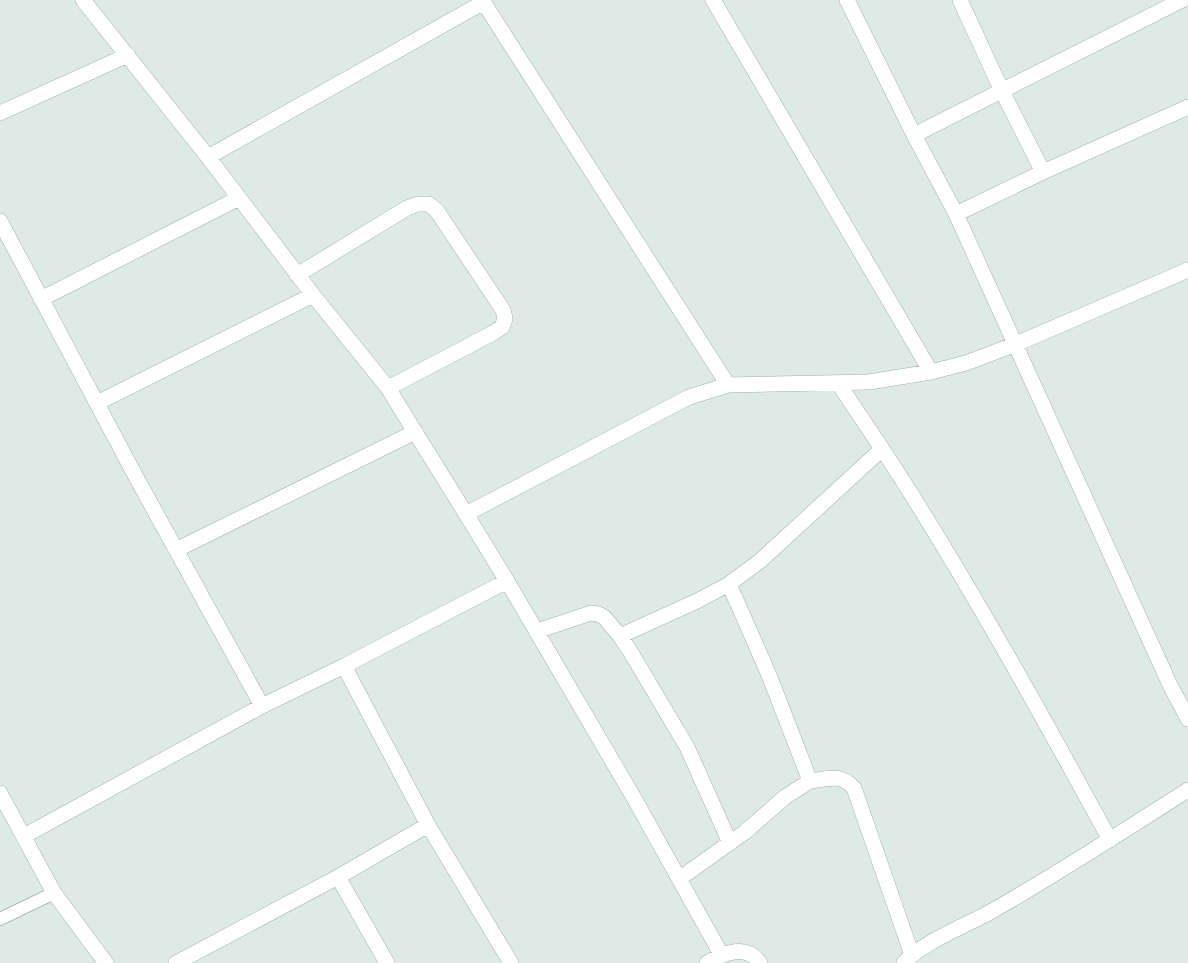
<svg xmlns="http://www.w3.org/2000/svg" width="1188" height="963" font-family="'Open Sans',sans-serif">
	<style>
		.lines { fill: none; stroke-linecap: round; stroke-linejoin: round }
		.service-casing { stroke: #a1b1ac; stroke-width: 14 }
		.minor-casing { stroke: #a1b1ac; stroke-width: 16 }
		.tertiary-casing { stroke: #a1b1ac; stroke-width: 16 }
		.service { stroke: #fff; stroke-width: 12 }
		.minor { stroke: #fff; stroke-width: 15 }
		.tertiary { stroke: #fff; stroke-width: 15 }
	</style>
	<rect width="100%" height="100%" fill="#deeae5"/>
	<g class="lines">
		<defs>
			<path id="service" d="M 0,919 L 54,893"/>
			<path id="minor" d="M 83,0 L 208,157 L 313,295 L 388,388 L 415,432
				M 482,0 L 728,385
				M 713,0 L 931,372
				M 847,0 L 914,135 L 956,214 L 1170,685 L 1188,719
				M 960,0 L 1002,91 L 1043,172
				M 0,113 L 128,55
				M 914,135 L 1182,0
				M 208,157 L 484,2
				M 956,214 L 1043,172 L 1188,107
				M 0,221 L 136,477 L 262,706
				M 297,275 L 407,208 L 418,204 L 429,204 L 437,211 L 503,310 L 505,319 L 502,327 L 493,333 L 388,388
				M 41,299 L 239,198
				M 838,383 C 860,416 882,448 903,481 C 977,598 1044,719 1110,840
				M 97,403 L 313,295
				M 176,550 L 415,432 L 466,514
				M 507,581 L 634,798 L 721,954
				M 729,584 L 769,675 L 810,781 C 828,779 840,773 854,788 L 912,955
				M 537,631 L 591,613 L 598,614 L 604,617 L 620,636 L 630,651 L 687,747 L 730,843
				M 620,636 L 697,601 L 729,584 L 760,561 L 882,449
				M 344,666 L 428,825 L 511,963
				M 24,836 L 262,706 L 344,666 L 507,581 L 466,514 L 689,397 L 728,385 L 869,382 L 931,372 L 966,363 L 1016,344 L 1188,270
				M 338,877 L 387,963
				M 679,879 L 745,832 L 785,797 L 810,781
				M 176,963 L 338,877 L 428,825
				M 707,963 C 724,953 746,943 760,963
				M 904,963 C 919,944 969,924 992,911 C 1059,873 1123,831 1188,790"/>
			<path id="tertiary" d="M 0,793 L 54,893 L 106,963"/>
		</defs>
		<use href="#service" class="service-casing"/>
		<use href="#minor" class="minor-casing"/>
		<use href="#tertiary" class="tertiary-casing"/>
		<use href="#service" class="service"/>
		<use href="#minor" class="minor"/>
		<use href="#tertiary" class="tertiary"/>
	</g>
</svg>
